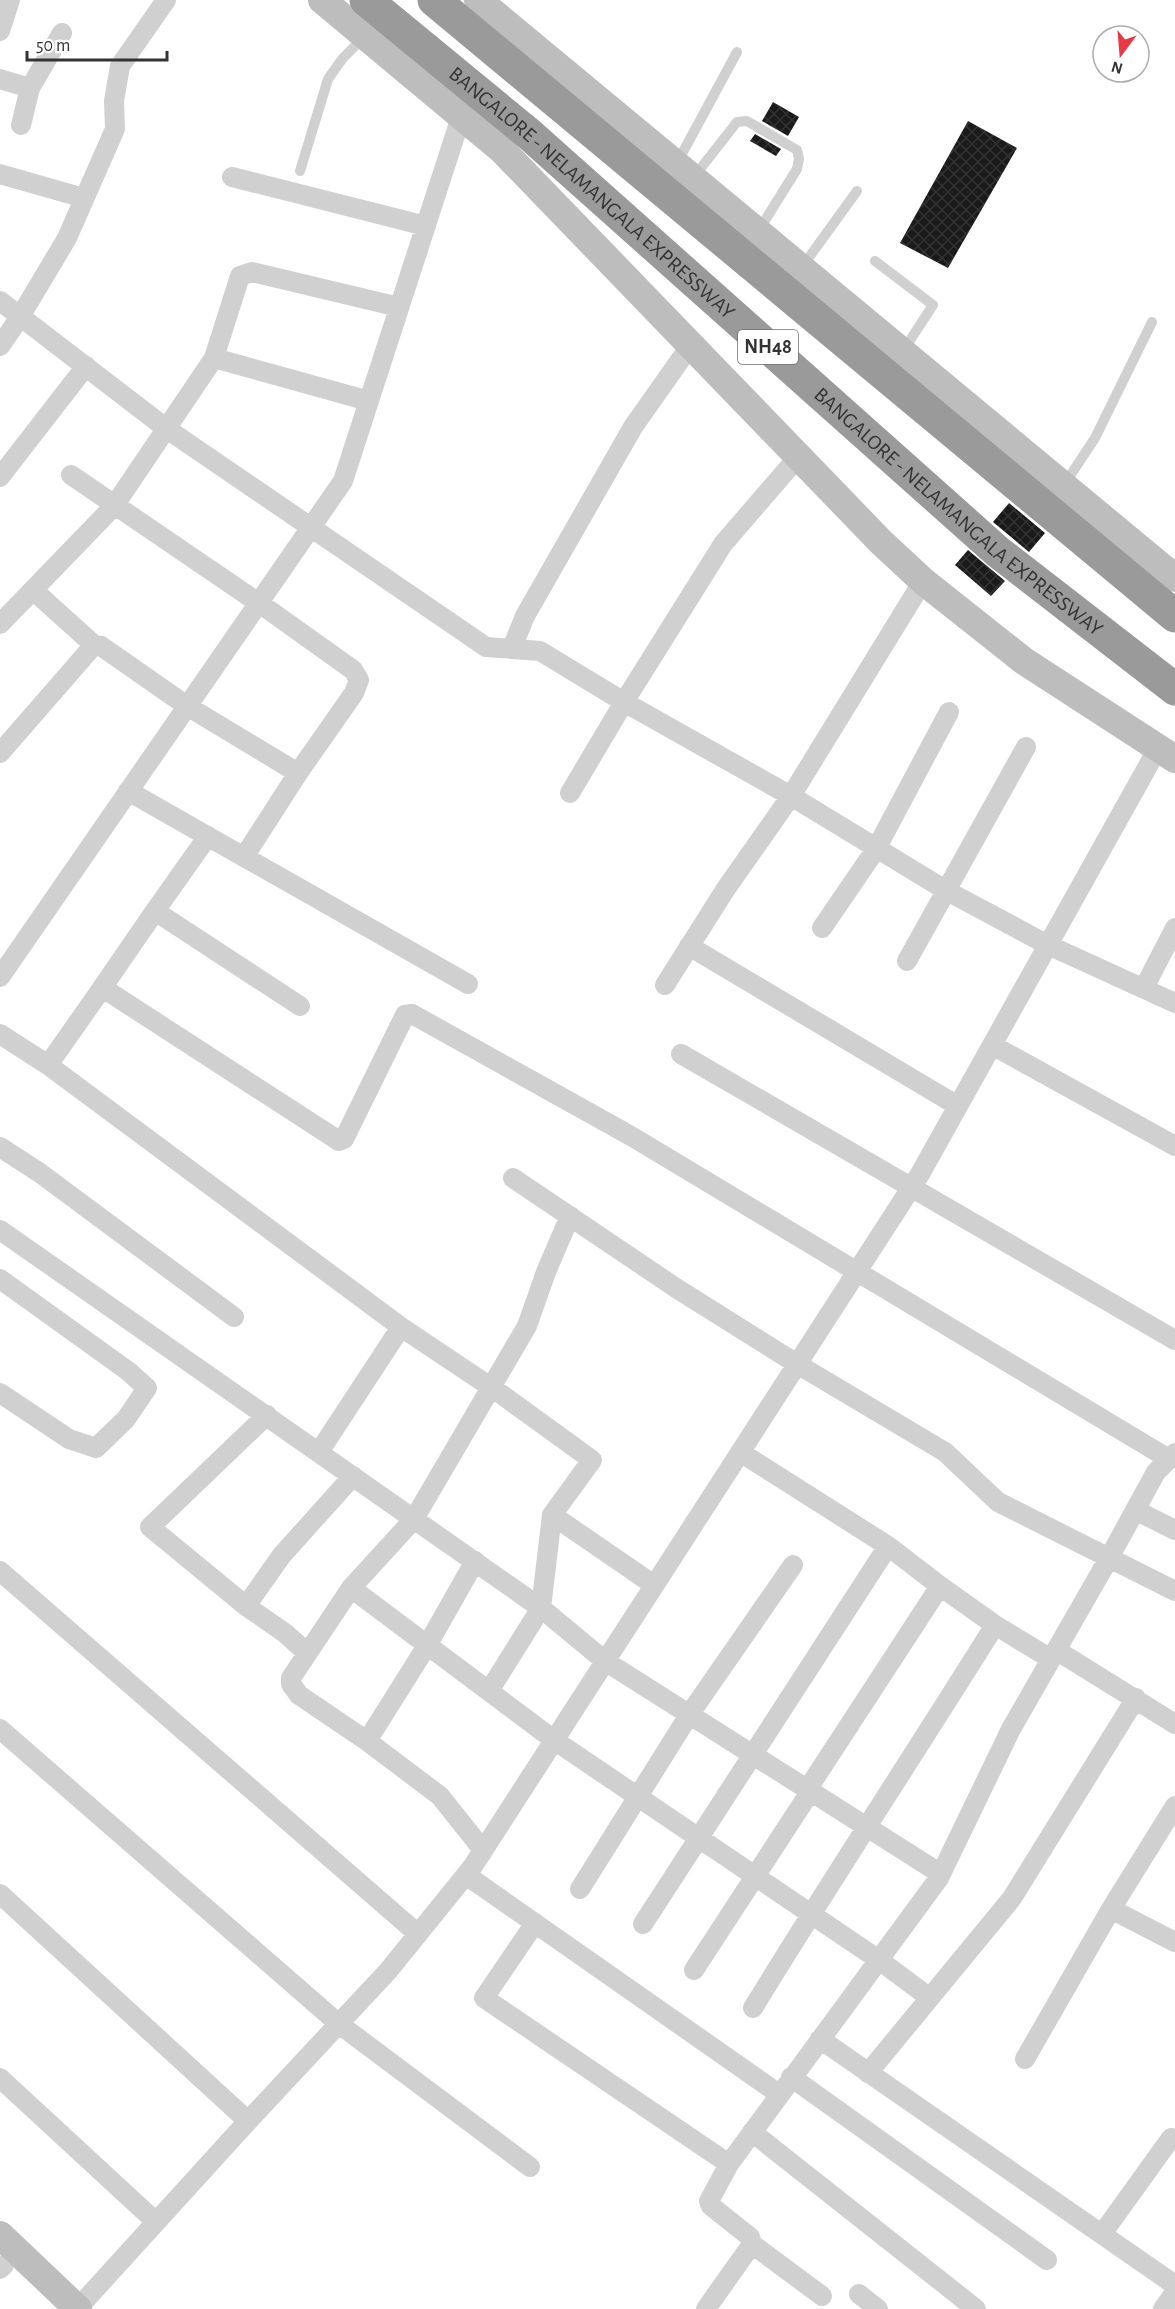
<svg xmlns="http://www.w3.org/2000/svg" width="1175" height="2309" font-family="'Alegreya Sans',sans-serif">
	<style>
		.building { fill: url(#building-cross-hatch) }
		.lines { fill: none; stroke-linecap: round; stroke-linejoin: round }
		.lane { stroke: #d0d0d0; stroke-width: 10 }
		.street { stroke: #d0d0d0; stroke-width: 20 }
		.secondary { stroke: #bdbdbd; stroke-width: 28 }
		.highway { stroke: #9a9a9a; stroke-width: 33 }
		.labels { text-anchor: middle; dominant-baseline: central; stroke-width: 6; stroke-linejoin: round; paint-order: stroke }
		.shield { fill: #fff; stroke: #707070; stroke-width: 1.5 }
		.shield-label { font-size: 20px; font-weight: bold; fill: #333 }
		.street-label { font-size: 21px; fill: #333; stroke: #fff }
	</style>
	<defs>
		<pattern id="building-cross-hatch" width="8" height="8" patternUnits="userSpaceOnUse" patternTransform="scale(1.5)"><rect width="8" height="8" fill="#1a1a1a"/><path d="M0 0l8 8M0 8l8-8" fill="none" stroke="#333"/></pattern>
	</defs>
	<rect width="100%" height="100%" fill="#fff"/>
	<path class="building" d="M 773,102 L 799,117 L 788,136 L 762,121 Z
		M 968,121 L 1017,148 L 948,268 L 900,243 Z
		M 755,134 L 781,149 L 776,156 L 750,141 Z
		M 1009,503 L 1045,533 L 1029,552 L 993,522 Z
		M 968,550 L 1005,581 L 991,596 L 955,565 Z"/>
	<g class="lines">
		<path class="lane" d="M 677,163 L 737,52
			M 300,171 L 328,79 L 343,58 L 365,36
			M 693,178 L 737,122 L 747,121 L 797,150 L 799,159 L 797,169 L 759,230
			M 875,261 L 933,305 L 903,351
			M 802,267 L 857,191
			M 1064,485 L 1095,438 L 1152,322"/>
		<path class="street" d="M 0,31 L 10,0
			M 0,79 L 30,88
			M 21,125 L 30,88 L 62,33
			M 0,174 L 84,198
			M 232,177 L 426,226
			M 0,301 L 167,429 L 486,647 L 540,651 L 624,702 L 791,796 L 947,891 L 1048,945 L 1175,1003
			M 0,346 L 20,317 L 67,238 L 115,129 L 114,101 L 120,66 L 166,0
			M 214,358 L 369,401
			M 71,475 L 269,610 L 353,670 L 359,680 L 354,693 L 298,773 L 244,857
			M 0,477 L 86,366
			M 33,590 L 94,645
			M 0,624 L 114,506 L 214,358 L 240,276 L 252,272 L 399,307
			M 512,648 L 525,616 L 633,427 L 690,346
			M 0,753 L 94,645 L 101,646 L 187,706 L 298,773
			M 128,791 L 468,984
			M 570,793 L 624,702 L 723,544 L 798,457
			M 155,911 L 208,836
			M 822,928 L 876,849 L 949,712
			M 689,946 L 958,1106
			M 907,961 L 1026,747
			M 0,977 L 343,481 L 461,117
			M 665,985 L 725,890 L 791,796 L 923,581
			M 1144,988 L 1175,928
			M 100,991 L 155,911 L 300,1006
			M 0,1034 L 48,1065 L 100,991 L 106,990 L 339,1141 L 344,1139 L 405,1015 L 412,1014 L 631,1136 L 1169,1459
			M 992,1045 L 1175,1146
			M 681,1054 L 1175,1340
			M 48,1065 L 401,1327 L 501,1394 L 592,1460 L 552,1515 L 541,1608 L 489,1691
			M 0,1147 L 40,1173 L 234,1317
			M 513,1178 L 676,1288 L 797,1364 L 945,1452 L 998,1502 L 1175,1591
			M 0,1230 L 541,1608 L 605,1661 L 941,1874
			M 0,1279 L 128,1371 L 147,1388 L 126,1419 L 96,1448 L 69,1439 L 0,1393
			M 267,1415 L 150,1527 L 246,1606 L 285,1633 L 307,1653
			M 319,1452 L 401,1327
			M 740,1452 L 888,1546 L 940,1586 L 995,1625 L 1051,1659
			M 1135,1510 L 1175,1530
			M 552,1515 L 654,1585
			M 0,1571 L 418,1934
			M 351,1588 L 554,1740 L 879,1960 L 930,1998
			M 246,1606 L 282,1555 L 353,1476
			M 1056,1650 L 1175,1724
			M 0,1729 L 339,2024 L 530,2167
			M 367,1741 L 428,1644 L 475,1561
			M 807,1790 L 940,1586
			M 483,1850 L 440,1796 L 367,1741 L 299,1695 L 291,1684 L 291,1678 L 351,1588 L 414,1519 L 527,1326 L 546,1272 L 570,1216
			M 466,1875 L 779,2094
			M 580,1889 L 689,1715 L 793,1565
			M 0,1894 L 248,2121
			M 1111,1909 L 1175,1942
			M 535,1923 L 484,1998 L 729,2164 L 939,1878 L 1011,1729 L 1109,1558 L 1156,1472 L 1175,1453
			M 643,1924 L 888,1546
			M 694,1970 L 810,1792
			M 753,2008 C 832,1879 915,1753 995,1625
			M 820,2039 L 1175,2285
			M 1025,2059 L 1111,1909 L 1175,1806
			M 868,2073 L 1012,1898 L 1136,1698
			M 791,2077 L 1047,2260
			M 0,2078 L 156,2222
			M 752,2132 L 976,2309
			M 1102,2234 L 1171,2138
			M 752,2244 L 822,2296
			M 0,2269 L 4,2265
			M 859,2294 L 878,2309
			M 77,2309 L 248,2121 L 388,1971 L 473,1866 L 920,1174 L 1158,748
			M 706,2309 L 752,2244 L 750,2237 L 711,2206 L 709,2201 L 729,2164
			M 1163,2309 L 1175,2292"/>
		<path class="secondary" d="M 322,0 L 502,150 L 881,542 L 923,581 L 1024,661 L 1175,759
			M 478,0 L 1175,578
			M 0,2235 L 78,2309"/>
		<g class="highway">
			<path id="s1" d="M 366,0 L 529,134 L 998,552 L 1175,689"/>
			<path d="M 434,0 L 1175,616"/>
		</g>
	</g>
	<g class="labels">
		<rect class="shield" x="738" y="330" width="60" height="34" rx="4.5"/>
		<g class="shield-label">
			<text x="768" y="347">NH48</text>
		</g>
		<g class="street-label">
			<text stroke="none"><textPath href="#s1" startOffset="297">BANGALORE - NELAMANGALA EXPRESSWAY</textPath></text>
			<text stroke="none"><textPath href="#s1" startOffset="783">BANGALORE - NELAMANGALA EXPRESSWAY</textPath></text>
		</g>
	</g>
	<g transform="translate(1121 54) rotate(196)"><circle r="28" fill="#ffffff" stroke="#adadad" stroke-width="1.5"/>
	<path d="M0-4.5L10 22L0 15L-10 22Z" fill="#e63946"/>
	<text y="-9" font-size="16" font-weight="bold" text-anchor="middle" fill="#333333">N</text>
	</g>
	<path d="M27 51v9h140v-9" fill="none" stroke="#333333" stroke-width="3"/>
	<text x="36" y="51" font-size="18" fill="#333333" stroke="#ffffff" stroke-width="4.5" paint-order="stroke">50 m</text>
</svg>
